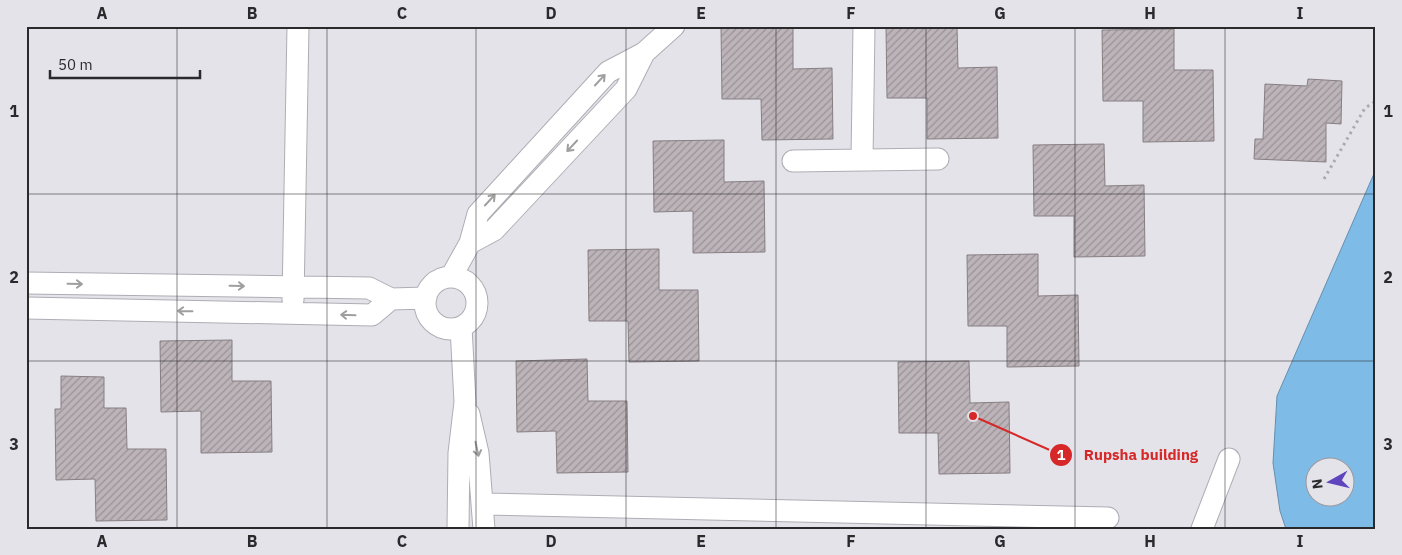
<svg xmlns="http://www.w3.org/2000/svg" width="1402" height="555" font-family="'IBM Plex Sans',sans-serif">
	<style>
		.water { fill: #7ebbe6; stroke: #658fae; fill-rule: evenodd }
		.building { fill: url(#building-hatch); stroke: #867f82 }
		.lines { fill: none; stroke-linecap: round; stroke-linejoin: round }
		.street-casing { stroke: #afadb4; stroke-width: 23 }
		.path { stroke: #abaab0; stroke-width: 3; stroke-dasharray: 2.5 4; stroke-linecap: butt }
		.street { stroke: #fff; stroke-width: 21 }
		.oneway { stroke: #9f9fa0 }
		.grid { fill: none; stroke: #2a292c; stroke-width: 1; stroke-opacity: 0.55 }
		.leader { fill: none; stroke: #d62828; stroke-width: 2 }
		.callout-dot { fill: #d62828; stroke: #e5e3ea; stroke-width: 2 }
		.mark-label { font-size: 15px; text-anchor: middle; font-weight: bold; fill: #fff }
		.callout-label { font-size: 15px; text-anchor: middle; font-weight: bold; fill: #d62828; stroke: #e5e3ea; stroke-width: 5; stroke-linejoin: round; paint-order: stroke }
		.neatline { fill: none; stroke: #2a292c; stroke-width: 2 }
		.grid-label { font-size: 16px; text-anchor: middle; font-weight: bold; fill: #2a292c }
	</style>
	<defs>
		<pattern id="building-hatch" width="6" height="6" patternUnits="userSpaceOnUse" patternTransform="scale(1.25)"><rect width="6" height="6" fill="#bcb4b8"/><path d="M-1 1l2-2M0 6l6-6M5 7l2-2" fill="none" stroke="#999296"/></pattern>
	</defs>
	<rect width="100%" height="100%" fill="#e5e3ea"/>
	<path class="water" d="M 1376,169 L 1376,529 L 1286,529 L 1280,511 L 1273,463 L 1277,396 ZM 1314,468 L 1344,468 L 1344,498 L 1314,498 Z"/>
	<path class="building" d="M 957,26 L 958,68 L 997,67 L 998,138 L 927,139 L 927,98 L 887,98 L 886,27 Z
		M 793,27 L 793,69 L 832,68 L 833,139 L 762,140 L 761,99 L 722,99 L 721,28 Z
		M 1174,29 L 1174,70 L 1213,70 L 1214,141 L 1143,142 L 1143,101 L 1103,101 L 1102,30 Z
		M 1308,79 L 1342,81 L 1341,124 L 1326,123 L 1326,162 L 1254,159 L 1255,139 L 1263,139 L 1265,84 L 1307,86 Z
		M 724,140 L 724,182 L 764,181 L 765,252 L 693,253 L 693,211 L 654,212 L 653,141 Z
		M 1104,144 L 1105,186 L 1144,185 L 1145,256 L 1074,257 L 1074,216 L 1034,216 L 1033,145 Z
		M 659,249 L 659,290 L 698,290 L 699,361 L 629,362 L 628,321 L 589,321 L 588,250 Z
		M 1038,254 L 1038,296 L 1078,295 L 1079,366 L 1007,367 L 1007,326 L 968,326 L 967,255 Z
		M 232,340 L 232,381 L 271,381 L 272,452 L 201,453 L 201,411 L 161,412 L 160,341 Z
		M 587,359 L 588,401 L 627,401 L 628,472 L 557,473 L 556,431 L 517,432 L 516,361 Z
		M 969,361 L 970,403 L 1009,402 L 1010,473 L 939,474 L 938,433 L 899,433 L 898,362 Z
		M 61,376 L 104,377 L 104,408 L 126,408 L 127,449 L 166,449 L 167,520 L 96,521 L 95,479 L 56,480 L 55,409 L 61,409 Z"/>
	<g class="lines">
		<defs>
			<path id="street" d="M 862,160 L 864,26
				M 793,161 L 938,159
				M 470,243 L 494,230 L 626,89 L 644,53
				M 451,277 L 470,243 L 478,214 L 608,72 L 644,53 L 674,26
				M425 303a26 26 0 1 1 52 0a26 26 0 1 1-52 0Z
				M 26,283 L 369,288 L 391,299 L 426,298
				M 293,300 L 298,26
				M 26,308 L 372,315 L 391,299
				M 469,414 L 478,453 L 484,529
				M 484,504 L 1108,518
				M 458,529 L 459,453 L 465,402 L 461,327
				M 1202,529 L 1229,459"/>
		</defs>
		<use href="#street" class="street-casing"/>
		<path class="path" d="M 1324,179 L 1365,108 L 1376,101"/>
		<use href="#street" class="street"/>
	</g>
	<defs><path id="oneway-shaft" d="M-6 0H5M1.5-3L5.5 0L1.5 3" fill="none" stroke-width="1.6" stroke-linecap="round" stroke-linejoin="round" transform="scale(1.25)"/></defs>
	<g class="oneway">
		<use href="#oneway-shaft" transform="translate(600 80) rotate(-47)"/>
		<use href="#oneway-shaft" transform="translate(572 146) rotate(133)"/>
		<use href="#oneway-shaft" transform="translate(490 200) rotate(-47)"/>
		<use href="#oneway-shaft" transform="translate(75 284) rotate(1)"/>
		<use href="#oneway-shaft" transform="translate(237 286) rotate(1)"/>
		<use href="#oneway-shaft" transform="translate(185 311) rotate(-179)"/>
		<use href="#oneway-shaft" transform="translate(348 315) rotate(-178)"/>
		<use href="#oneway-shaft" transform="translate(477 449) rotate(78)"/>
	</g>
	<path class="grid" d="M 177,26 L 177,529M 327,26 L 327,529M 476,26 L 476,529M 626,26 L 626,529M 776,26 L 776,529M 926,26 L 926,529M 1075,26 L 1075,529M 1225,26 L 1225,529M 26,194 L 1376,194M 26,361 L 1376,361"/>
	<path class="leader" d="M973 416L1061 455"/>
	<g class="callout-dot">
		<circle cx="973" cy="416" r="5"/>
		<circle cx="1061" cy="455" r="12"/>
	</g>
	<g class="mark-label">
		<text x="1061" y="460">1</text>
	</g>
	<g class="callout-label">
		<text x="1141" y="460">Rupsha building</text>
	</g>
	<rect width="1402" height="555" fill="none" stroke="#e5e3ea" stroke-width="55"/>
	<g transform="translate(1330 482) rotate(262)"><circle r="24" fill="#e5e3ea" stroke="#9a999e"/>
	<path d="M0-4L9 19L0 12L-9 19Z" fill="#5e44bd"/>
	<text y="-8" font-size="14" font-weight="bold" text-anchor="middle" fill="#2a292c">N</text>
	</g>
	<path d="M50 70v8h150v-8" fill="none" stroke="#2a292c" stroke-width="2.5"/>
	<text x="58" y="70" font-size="15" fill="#2a292c" stroke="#e5e3ea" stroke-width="4" paint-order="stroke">50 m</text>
	<rect x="28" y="28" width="1346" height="500" class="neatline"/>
	<g class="grid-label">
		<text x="102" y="19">A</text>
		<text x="252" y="19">B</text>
		<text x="402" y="19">C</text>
		<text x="551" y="19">D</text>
		<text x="701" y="19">E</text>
		<text x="851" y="19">F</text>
		<text x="1000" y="19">G</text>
		<text x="1150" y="19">H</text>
		<text x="1300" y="19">I</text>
		<text x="14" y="117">1</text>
		<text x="1388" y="117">1</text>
		<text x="14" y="283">2</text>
		<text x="1388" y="283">2</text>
		<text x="14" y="450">3</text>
		<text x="1388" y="450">3</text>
		<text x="102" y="547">A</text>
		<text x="252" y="547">B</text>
		<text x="402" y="547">C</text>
		<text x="551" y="547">D</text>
		<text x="701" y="547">E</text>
		<text x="851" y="547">F</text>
		<text x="1000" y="547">G</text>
		<text x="1150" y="547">H</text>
		<text x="1300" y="547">I</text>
	</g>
</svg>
